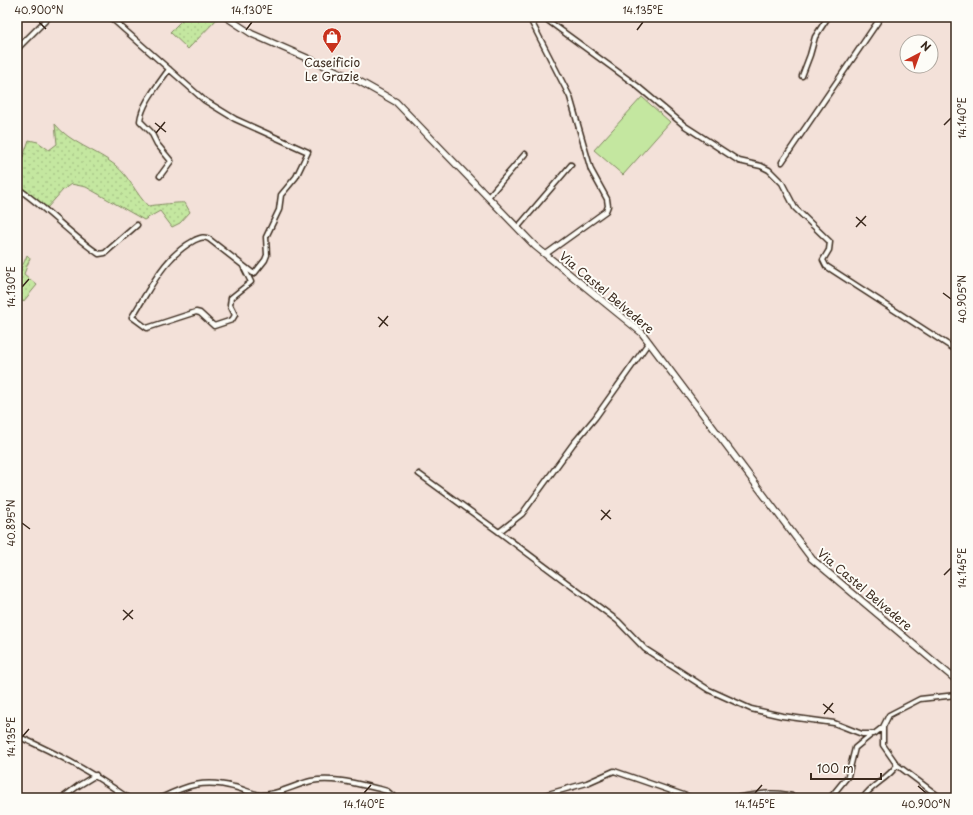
<svg xmlns="http://www.w3.org/2000/svg" width="973" height="815" font-family="'Playpen Sans',sans-serif">
	<style>
		.green { fill: url(#green-dots); stroke: #80885f }
		.pitch { fill: #c4e7a0; stroke: #80885f }
		.lines { fill: none; stroke-linecap: round; stroke-linejoin: round }
		.street-casing { stroke: #3b2a1e; stroke-width: 7 }
		.secondary-casing { stroke: #3b2a1e; stroke-width: 8 }
		.street { stroke: #fdfcf7; stroke-width: 4 }
		.secondary { stroke: #fdfcf7; stroke-width: 5.5 }
		.ticks { fill: none; stroke: #3b2a1e; stroke-width: 1.5 }
		.labels { text-anchor: middle; dominant-baseline: central; stroke-width: 4; stroke-linejoin: round; paint-order: stroke }
		.poi-label { font-size: 12px; fill: #3b2a1e; stroke: #fdfcf7 }
		.street-label { font-size: 12px; fill: #3b2a1e; stroke: #fdfcf7 }
		.neatline { fill: none; stroke: #3b2a1e; stroke-width: 1.5 }
		.ticks-label { font-size: 10px; text-anchor: middle; fill: #3b2a1e }
	</style>
	<defs>
		<pattern id="green-dots" width="8" height="8" patternUnits="userSpaceOnUse"><rect width="8" height="8" fill="#c4e7a0"/><path d="M2 2h.1M6 6h.1" fill="none" stroke="#a9c689" stroke-width="1.8" stroke-linecap="round"/></pattern>
	</defs>
	<rect width="100%" height="100%" fill="#f3e1d9"/>
	<filter id="ink" filterUnits="userSpaceOnUse"><feTurbulence type="fractalNoise" baseFrequency=".025" numOctaves="2"/><feDisplacementMap in="SourceGraphic" scale="8" xChannelSelector="R" yChannelSelector="G"/><feConvolveMatrix kernelMatrix="1 2 1 2 8 2 1 2 1" color-interpolation-filters="sRGB"/></filter>
	<g filter="url(#ink)">
		<path class="green" d="M 185,17 L 219,17 L 188,49 L 170,32 Z
			M 55,124 C 70,143 96,150 115,165 C 129,176 136,194 148,206 C 155,205 181,202 185,203 L 190,212 L 180,223 L 172,227 L 160,211 L 144,220 L 86,187 L 71,184 L 63,190 L 47,208 L 17,185 L 17,166 L 23,157 L 29,140 L 38,142 L 49,150 L 57,144 Z
			M 27,255 L 30,258 L 24,274 L 37,285 L 23,302 C 8,285 21,272 27,255 Z"/>
		<path class="pitch" d="M 642,97 L 670,122 L 623,175 L 594,150 Z"/>
		<g class="lines">
			<defs>
				<path id="street" d="M 110,17 L 204,100 L 235,119 L 308,152 L 296,177 L 281,195 L 279,210 L 266,237 L 267,255 L 265,260 L 254,274 L 209,239 C 204,236 200,238 195,240 C 163,257 151,288 132,317 L 147,328 L 196,312 L 200,313 L 214,326 L 232,320 L 235,315 L 230,305 L 231,298 L 251,282 L 243,266
					M 529,17 L 570,97 L 591,170 L 607,199 L 608,206 L 606,211 L 546,254
					M 543,17 L 636,85 L 685,126 L 739,161 L 761,166 L 769,170 L 782,183 L 795,208 L 830,242 L 829,250 L 823,260 L 826,266 L 956,350
					M 17,49 L 49,17
					M 802,76 L 810,55 L 815,37 L 828,17
					M 782,162 L 881,17
					M 160,176 L 171,161 L 157,144 L 151,132 L 140,121 C 142,103 159,84 169,69
					M 17,188 C 47,208 70,235 99,254 L 105,253 L 137,225
					M 488,197 L 525,154
					M 518,227 L 571,165
					M 419,474 L 499,532 L 618,621 L 645,649 L 709,690 L 751,709 L 782,716 L 834,723 L 862,734 L 874,734 L 883,727
					M 499,532 L 522,514 L 573,444 L 595,418 L 649,342
					M 17,736 C 57,753 93,773 128,798
					M 62,798 L 78,786 L 96,775
					M 161,798 C 187,785 205,779 234,787 C 243,789 252,794 261,795 C 278,795 294,785 311,781 C 334,777 357,784 380,789 L 387,791 L 395,798
					M 534,798 L 587,783 L 614,771 L 692,798
					M 736,798 C 757,794 778,790 799,798
					M 830,798 L 848,776 L 855,748 L 872,734
					M 863,798 C 872,784 888,779 897,765
					M 941,798 L 897,765 L 883,745 L 883,727 L 889,715 L 920,699 L 956,695"/>
				<path id="secondary" d="M 226,17 L 252,34 L 357,80 L 396,102 L 535,246 L 642,333 L 812,559 L 956,680"/>
			</defs>
			<use href="#street" class="street-casing"/>
			<use href="#secondary" class="secondary-casing"/>
			<use href="#street" class="street"/>
			<use href="#secondary" class="secondary"/>
		</g>
	</g>
	<path class="ticks" d="M 39,22 L 46,29M 246,30 L 252,22M 637,30 L 643,22M 155,123 L 166,132M 944,125 L 951,118M 156,133 L 165,122M 856,217 L 866,226M 856,227 L 866,216M 22,287 L 29,279M 943,293 L 951,299M 378,317 L 388,326M 379,327 L 388,316M 601,510 L 611,519M 601,520 L 610,510M 22,523 L 30,529M 944,575 L 951,568M 123,610 L 133,619M 123,620 L 133,610M 823,704 L 834,713M 824,714 L 833,703M 22,737 L 29,729M 918,786 L 926,793M 364,793 L 371,785M 755,793 L 762,785"/>
	<defs>
		<symbol id="shop-pin" viewBox="-11 -11 22 30"><path d="M0 17L-7.5 6A9.5 9.5 0 1 1 7.5 6Z" fill="#c8321e" stroke="#fdfcf7"/><path d="M-5-2.5h2.3a2.7 3.5 0 0 1 5.4 0H5L5.5 6h-11ZM-1.5-2.5h3a1.5 2.3 0 0 0-3 0Z" fill="#fff"/></symbol>
	</defs>
	<g fill-rule="evenodd">
		<use href="#shop-pin" x="321" y="26" width="22" height="30"/>
	</g>
	<g class="labels">
		<g class="poi-label">
			<text x="332" y="62">Caseificio<tspan x="332" dy="14">Le Grazie</tspan></text>
		</g>
		<g class="street-label">
			<text transform="translate(607 292) rotate(40)">Via Castel Belvedere</text>
			<text transform="translate(865 589) rotate(40)">Via Castel Belvedere</text>
		</g>
	</g>
	<rect width="973" height="815" fill="none" stroke="#fdfcf7" stroke-width="44"/>
	<g transform="translate(919 54) rotate(41)"><circle r="19" fill="#fdfcf7" stroke="#afa8a0"/>
	<path d="M0-3L7 15L0 10L-7 15Z" fill="#c8321e"/>
	<text y="-6" font-size="11" font-weight="bold" text-anchor="middle" fill="#3b2a1e">N</text>
	</g>
	<path d="M811 773v6h70v-6" fill="none" stroke="#3b2a1e" stroke-width="2"/>
	<text x="817" y="773" font-size="12" fill="#3b2a1e" stroke="#fdfcf7" stroke-width="3" paint-order="stroke">100 m</text>
	<rect x="22" y="22" width="929" height="771" class="neatline"/>
	<g class="ticks-label">
		<text x="39" y="14">40.900°N</text>
		<text x="252" y="14">14.130°E</text>
		<text x="643" y="14">14.135°E</text>
		<text transform="translate(962 118) rotate(-90)" y="4">14.140°E</text>
		<text transform="translate(11 287) rotate(-90)" y="4">14.130°E</text>
		<text transform="translate(962 299) rotate(-90)" y="4">40.905°N</text>
		<text transform="translate(11 523) rotate(-90)" y="4">40.895°N</text>
		<text transform="translate(962 568) rotate(-90)" y="4">14.145°E</text>
		<text transform="translate(11 737) rotate(-90)" y="4">14.135°E</text>
		<text x="364" y="808">14.140°E</text>
		<text x="755" y="808">14.145°E</text>
		<text x="926" y="808">40.900°N</text>
	</g>
</svg>
